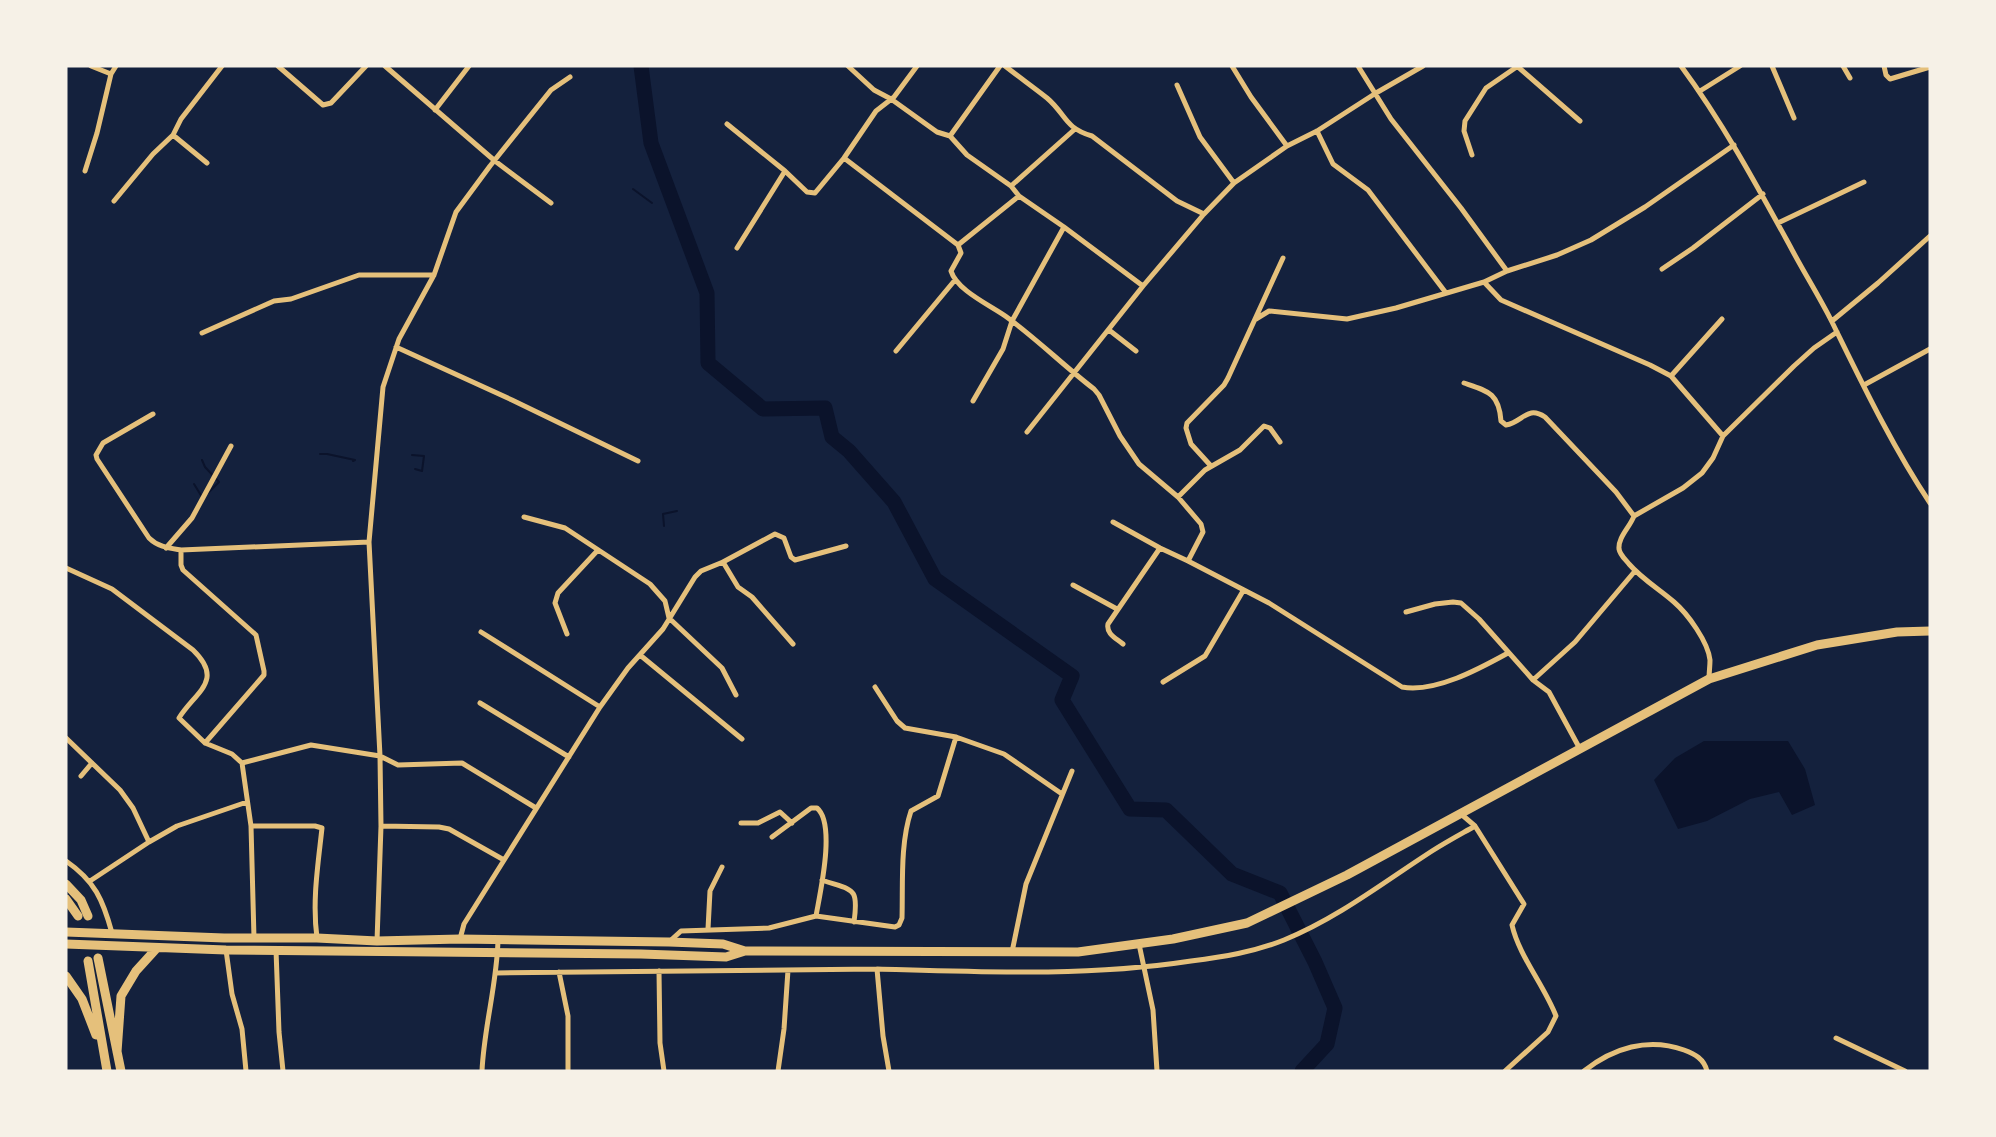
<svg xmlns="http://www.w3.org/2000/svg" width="1996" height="1137" font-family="'DejaVu Sans',sans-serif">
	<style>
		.water { fill: #0b132b }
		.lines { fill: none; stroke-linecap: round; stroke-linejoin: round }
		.stream { stroke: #0b132b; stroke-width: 2 }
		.river { stroke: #0b132b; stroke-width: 15 }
		.minor { stroke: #e5c07b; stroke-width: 5 }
		.trunk { stroke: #e5c07b; stroke-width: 9 }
	</style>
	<rect width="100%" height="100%" fill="#14213d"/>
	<path class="water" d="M 1704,741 L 1788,741 L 1805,769 L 1815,805 L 1792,815 L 1779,792 L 1750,799 L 1707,821 L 1678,829 L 1654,780 L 1675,758 Z"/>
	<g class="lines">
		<path class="stream" d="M 633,189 L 652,203
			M 320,454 L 327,454 L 355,460 L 353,461
			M 412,455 L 424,456 L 422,471 L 415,469
			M 202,460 L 205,467 L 219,482 L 208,493
			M 194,484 L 202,497
			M 664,526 L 663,514 L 677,511"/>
		<path class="river" d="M 641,66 L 651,143 L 707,293 L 708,363 L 763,409 L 825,408 L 832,437 L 849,451 L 894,502 L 935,579 L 1072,676 L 1062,700 L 1130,809 L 1166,810 L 1232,874 L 1280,893 L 1315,962 L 1335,1008 L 1327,1044 L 1302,1071"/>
		<path class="minor" d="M 91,66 L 111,74
			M 278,66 L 323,105 L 331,103 L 366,66
			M 385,66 L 495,161 L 551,203
			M 848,66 L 874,90 L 891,99 L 937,132 L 950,136 L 967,155 L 1011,186 L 1019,196 L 1064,227 L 1143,286
			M 1005,66 C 1019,77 1033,87 1047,98 C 1066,114 1064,128 1092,136 L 1177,201 L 1204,214
			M 1232,66 L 1251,97 L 1287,146
			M 1358,66 L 1391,119 L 1461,208 L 1507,271
			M 1517,66 L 1580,121
			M 1681,66 C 1723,123 1756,184 1790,246 C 1803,271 1819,296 1832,322 C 1862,383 1892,446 1930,503
			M 1772,66 L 1794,118
			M 1843,66 L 1850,78
			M 1884,66 L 1886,75 L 1890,79 L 1930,67
			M 1177,85 L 1200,137 L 1234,183
			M 1700,91 L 1740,66
			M 435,110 L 469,66
			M 727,124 L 785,171 L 807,192 L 815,193 L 844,158 L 876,111 L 894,97 L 917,66
			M 1317,131 L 1333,164 L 1368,190 L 1446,293
			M 950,136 L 1000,66
			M 1472,155 L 1464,131 L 1465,121 L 1486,88 L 1518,66
			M 844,158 L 958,245 L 961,253 L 951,271 C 957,291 992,306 1008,318 C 1038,340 1064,366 1094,389 L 1099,395 L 1120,436 L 1139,464 L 1178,497 L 1201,524 L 1203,532 L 1188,561
			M 207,163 L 173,135 L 181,119 L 222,66
			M 85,171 L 97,133 L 111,74 L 116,66
			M 1011,186 L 1075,129
			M 114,201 L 153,154 L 173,135
			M 1778,223 L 1864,182
			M 958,245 L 1019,196
			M 737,248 L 785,171
			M 1662,269 L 1693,248 L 1763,194
			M 1484,282 L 1501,300 L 1650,365 L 1671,376 L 1723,436
			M 1256,319 L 1269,311 L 1347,319 L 1396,308 L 1484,282 L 1507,271 L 1557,255 L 1591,240 L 1645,207 L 1734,145
			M 1832,321 L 1878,283 L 1930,236
			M 1109,330 L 1136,351
			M 202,333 L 274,301 L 291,299 L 359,275 L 434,275
			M 396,347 L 512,400 L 638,461
			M 896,351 L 955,280
			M 1671,376 L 1722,319
			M 1464,383 C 1488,391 1499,393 1501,421 L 1506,425 C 1523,422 1527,405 1545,417 L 1616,492 L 1634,516 C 1630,527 1618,537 1619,549 C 1620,555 1625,559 1629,564 C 1642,579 1659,589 1674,602 C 1688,614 1708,642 1710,660 C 1710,666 1709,673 1709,679
			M 1864,385 L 1930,349
			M 973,401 L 1003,349 L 1012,321 L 1064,227
			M 153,414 L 103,443 L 96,455 L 97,459 L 149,538 C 158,547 169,548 181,550 L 369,542
			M 1027,432 L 1143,286 L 1204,214 L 1234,183 L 1287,146 L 1317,131 L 1376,93 L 1423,66
			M 1211,466 L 1191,444 L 1186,428 L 1187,423 L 1224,385 L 1228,378 L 1283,258
			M 1178,497 L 1205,470 L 1240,450 L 1264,426 L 1270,428 L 1280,442
			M 1634,516 L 1683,488 L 1702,473 L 1713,458 L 1723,436 L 1794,366 L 1814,348 L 1837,332
			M 524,517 L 565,528 L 650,584 L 665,601 L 669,618 L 722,668 L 736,695
			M 1113,522 L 1160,548 L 1188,561 L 1269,603 L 1402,687 C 1435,693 1479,669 1508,653
			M 166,548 L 192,518 L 231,446
			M 181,550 L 181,565 L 183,570 L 256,635 L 264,671 L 264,675 L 205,743
			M 723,562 L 738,587 L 752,597 L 793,644
			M 66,568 L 112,589 L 193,650 C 225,681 195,692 179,718 L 205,743 L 232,754 L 242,763 L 251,826 L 254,938
			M 1073,585 L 1117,609
			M 1406,612 L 1435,604 L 1453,602 L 1461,603 L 1479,619 L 1533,680 L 1549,692 L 1580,749
			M 481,632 L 600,707
			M 567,634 L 555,603 L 558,593 L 598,550
			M 1123,644 C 1116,638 1106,634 1108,624 L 1160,548
			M 640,655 L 742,739
			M 1533,680 L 1575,642 L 1635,571
			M 1163,682 L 1205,656 L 1243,591
			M 875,687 L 897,721 L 905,728 L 956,737 L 1004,754 L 1062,794
			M 480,703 L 569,757
			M 66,738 L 120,790 L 133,808 L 149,842
			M 242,763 L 311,745 L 380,756 L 398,765 L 462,763 L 536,808
			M 81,776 L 92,763
			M 1461,814 L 1475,826 L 1524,904 L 1512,925 C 1519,956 1544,985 1556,1016 L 1548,1032 L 1505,1071
			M 741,823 L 758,823 L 780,812 L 792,823
			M 251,826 L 315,826 L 322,828 C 318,865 312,901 317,938
			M 381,826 L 439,827 L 449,829 L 504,860
			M 772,837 L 811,808 L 817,808 C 836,824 820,893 816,916
			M 66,861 C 95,881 103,900 112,933
			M 822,880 C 853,891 859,886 854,922
			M 90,881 L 149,842 L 177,826 L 247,802
			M 708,929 L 710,891 L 722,867
			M 460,939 L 464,924 L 600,707 L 628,668 L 663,629 L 695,577 L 701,571 L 723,562 L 775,534 L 784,538 L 791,557 L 795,560 L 846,546
			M 377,941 L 381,826 L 380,756 L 369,542 L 383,387 L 399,339 L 434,275 L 456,212 L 490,166 L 551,90 L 570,77
			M 670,941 L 681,931 L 769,928 L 816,916 L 895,927 L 899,925 L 902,918 C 903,884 900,844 911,811 L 938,796 L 956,737
			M 1139,944 L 1153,1010 L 1157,1071
			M 226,950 L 232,994 L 242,1029 L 246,1071
			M 276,950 L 279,1032 L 283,1071
			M 1012,952 L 1026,884 L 1072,771
			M 877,969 C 982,972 1087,977 1191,961 C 1223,957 1254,952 1284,940 C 1338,918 1384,882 1432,851 C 1446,842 1461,834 1475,826
			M 659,971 L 660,1043 L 664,1071
			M 559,972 L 568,1016 L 568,1071
			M 496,973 L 877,969 L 883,1036 L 889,1071
			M 1836,1038 L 1905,1071
			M 482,1071 C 484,1027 497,984 498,940
			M 778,1071 L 784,1029 L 788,970
			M 1584,1071 C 1613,1048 1648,1037 1684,1050 C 1695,1054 1704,1059 1707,1071"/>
		<path class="trunk" d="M 66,884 L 81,900 L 88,916
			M 66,899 L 78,916
			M 66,932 L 224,938 L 317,938 L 377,941 L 460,939 L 669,942 L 723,944 L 745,951
			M 66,944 L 226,950 L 641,954 L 726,957 L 745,951 L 1078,952 L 1173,939 L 1247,923 L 1347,875 L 1709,679 L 1817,645 L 1897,632 L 1930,631
			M 98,958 L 121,1071
			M 88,961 L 107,1071
			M 66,976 L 82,999 L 96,1035
			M 117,1052 L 121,996 L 136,971 L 156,949"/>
	</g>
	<rect width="1996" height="1137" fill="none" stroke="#f6f1e7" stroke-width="135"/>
</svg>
